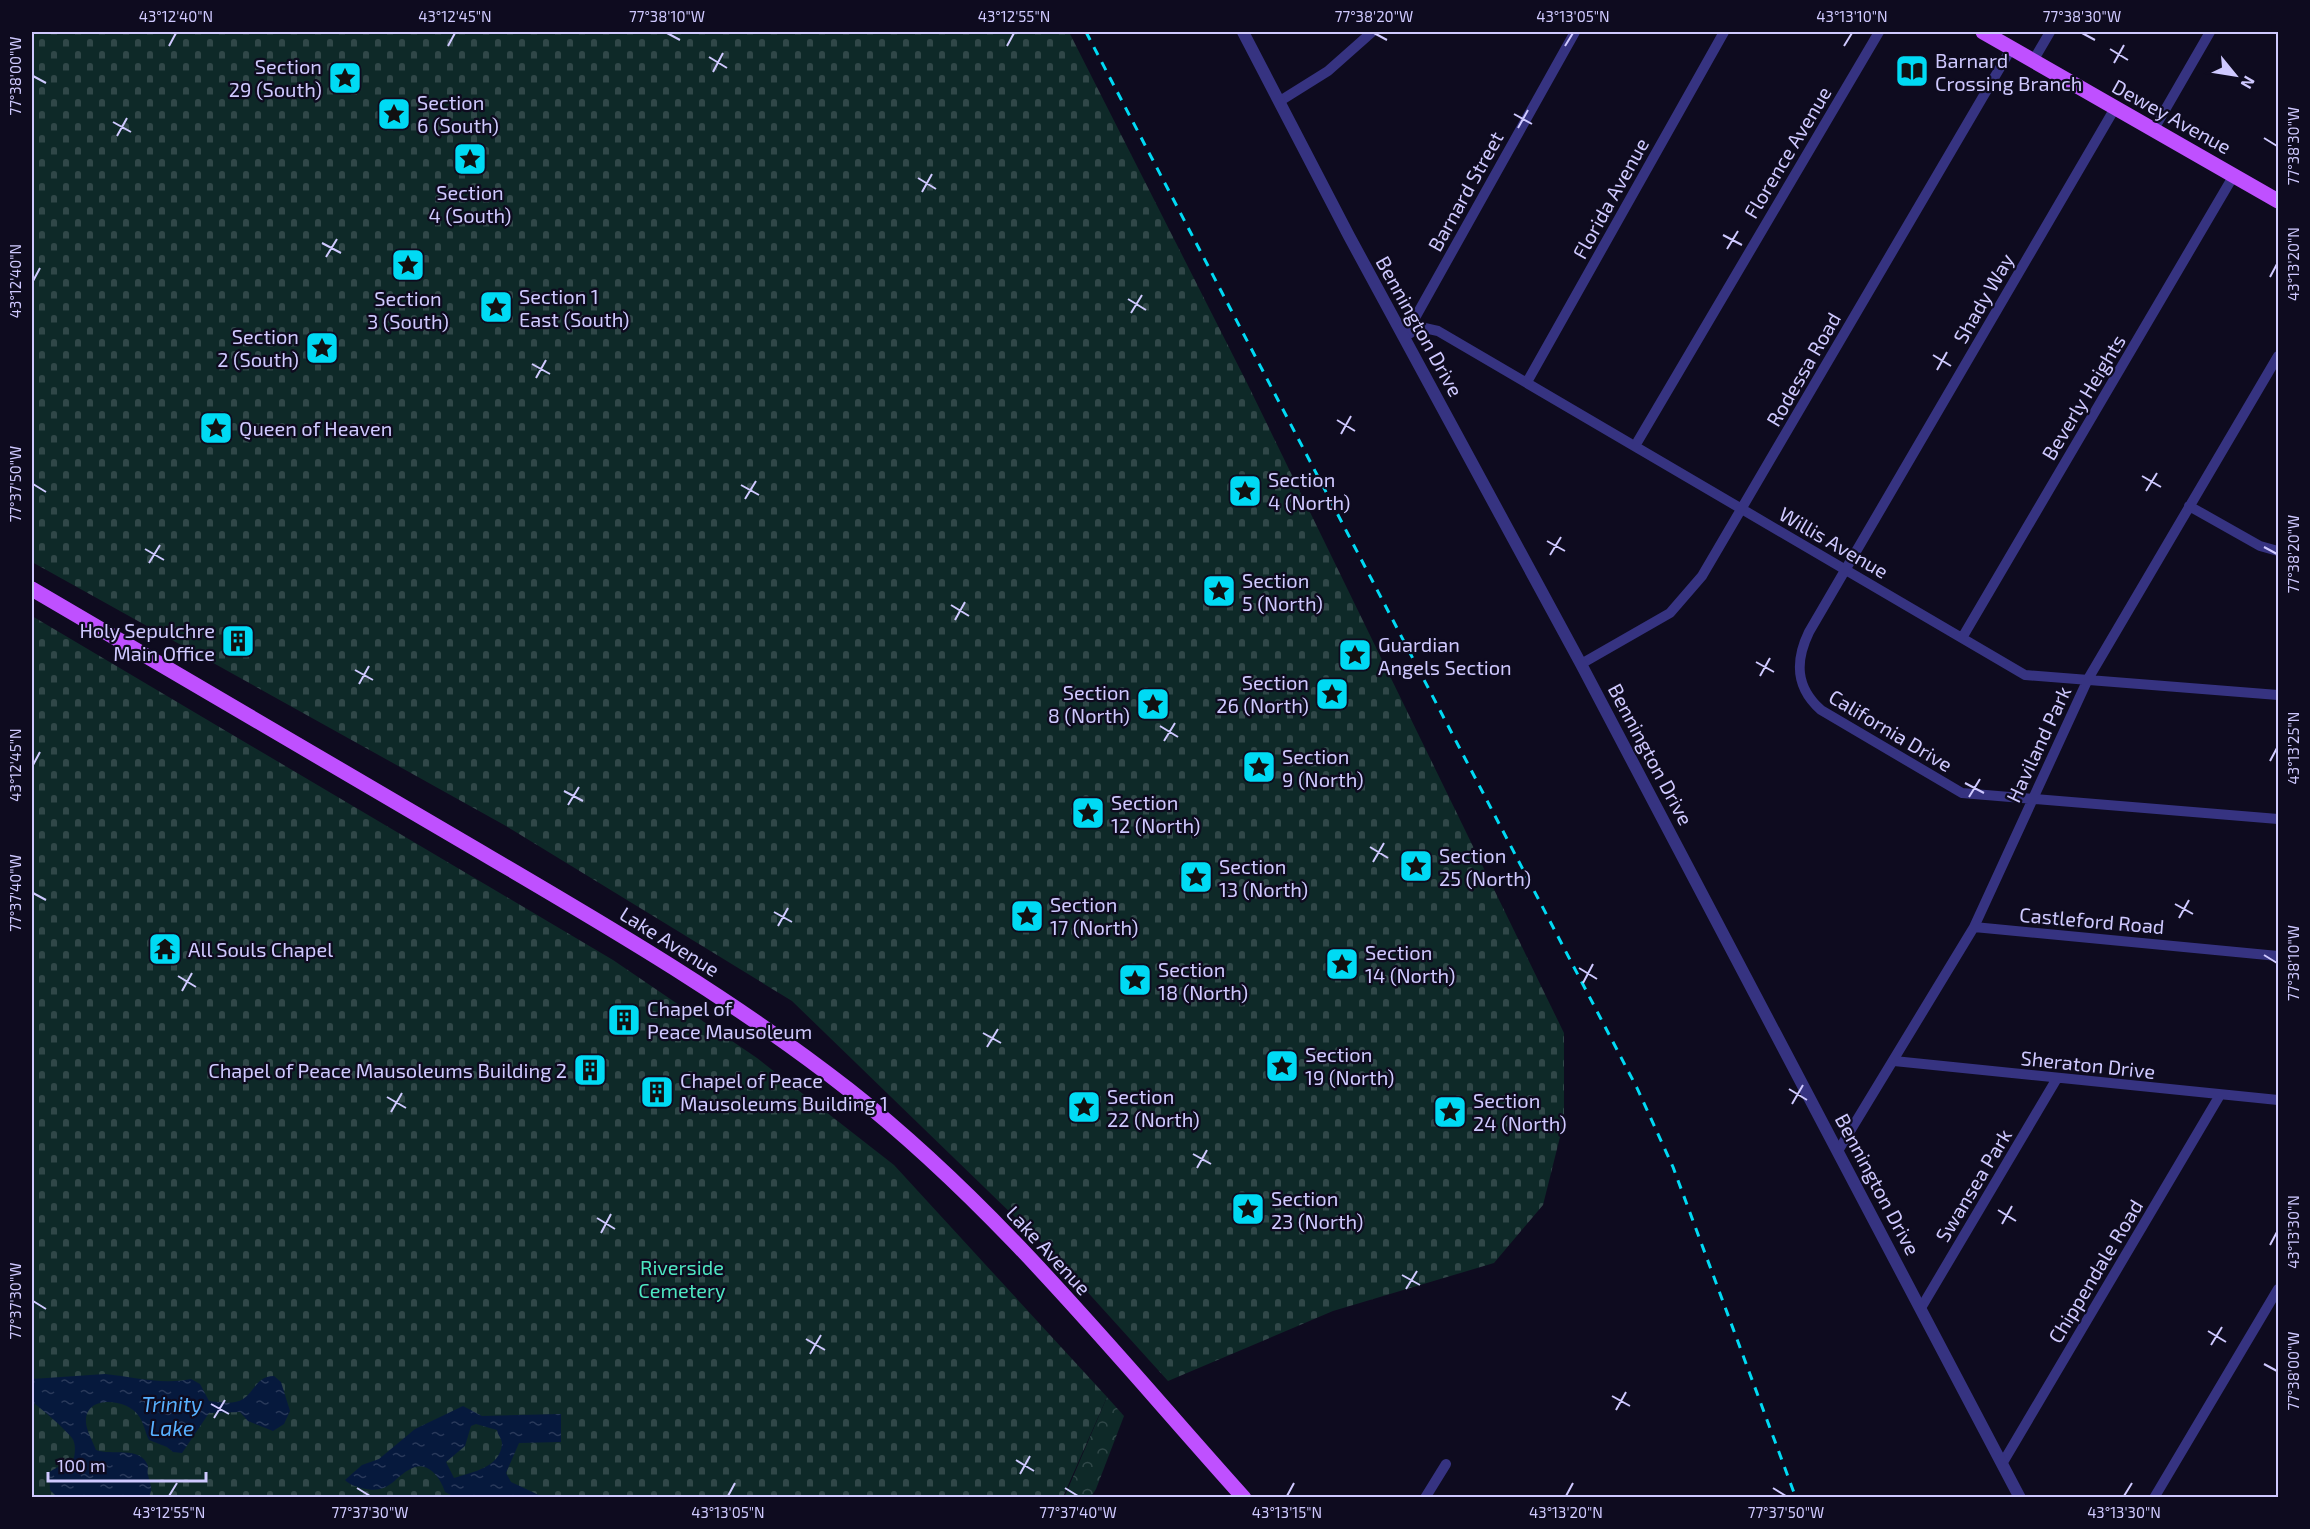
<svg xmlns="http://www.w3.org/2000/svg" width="2310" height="1529" font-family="'Exo 2',sans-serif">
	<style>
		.forest { fill: url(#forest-crowns) }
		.cemetery { fill: url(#cemetery-stones) }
		.water { fill: url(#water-ripples); fill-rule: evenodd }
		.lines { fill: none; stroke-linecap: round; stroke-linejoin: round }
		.minor { stroke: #363381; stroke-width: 10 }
		.tertiary { stroke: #363381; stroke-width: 12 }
		.primary { stroke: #bf50ff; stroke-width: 15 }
		.rail { stroke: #00daf4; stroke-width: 3; stroke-dasharray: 9 8; stroke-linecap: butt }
		.ticks { fill: none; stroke: #cfc9ff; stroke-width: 2 }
		.labels { text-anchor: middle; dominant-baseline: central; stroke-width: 4.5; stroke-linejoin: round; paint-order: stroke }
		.poi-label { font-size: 20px; fill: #cfc9ff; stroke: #0e0b1f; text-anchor: start }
		.street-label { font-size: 20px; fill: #cfc9ff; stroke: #0e0b1f }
		.park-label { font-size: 20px; fill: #4ee6c1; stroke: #0e0b1f }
		.water-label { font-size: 21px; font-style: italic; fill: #57b0ff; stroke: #0e0b1f }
		.neatline { fill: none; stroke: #cfc9ff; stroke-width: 2 }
		.ticks-label { font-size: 15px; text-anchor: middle; fill: #cfc9ff }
	</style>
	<defs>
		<pattern id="forest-crowns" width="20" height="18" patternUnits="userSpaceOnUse" patternTransform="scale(1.5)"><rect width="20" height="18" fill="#0e2928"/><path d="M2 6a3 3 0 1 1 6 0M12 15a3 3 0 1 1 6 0" fill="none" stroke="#304748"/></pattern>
		<pattern id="cemetery-stones" width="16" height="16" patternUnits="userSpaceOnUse" patternTransform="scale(1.5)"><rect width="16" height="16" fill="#0e2928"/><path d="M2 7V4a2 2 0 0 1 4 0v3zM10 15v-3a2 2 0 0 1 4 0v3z" fill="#304748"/></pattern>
		<pattern id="water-ripples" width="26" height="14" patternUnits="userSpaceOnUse" patternTransform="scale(1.5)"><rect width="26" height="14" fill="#06193d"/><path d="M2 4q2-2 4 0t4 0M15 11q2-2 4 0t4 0" fill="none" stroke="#29395a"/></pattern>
	</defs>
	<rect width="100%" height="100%" fill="#0e0b1f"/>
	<path class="forest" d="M 1107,1397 L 1124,1416 L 1096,1489 L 1091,1497 L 1064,1498 Z"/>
	<path class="cemetery" d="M 32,32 L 1069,32 L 1247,383 L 1564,1033 L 1564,1121 L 1543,1205 L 1494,1263 L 1333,1311 L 1168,1381 L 1054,1255 L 792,1001 L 506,826 L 32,562 Z
		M 32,616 L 613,960 L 757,1058 L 894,1165 L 1107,1397 L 1063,1497 L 32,1498 Z"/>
	<path class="water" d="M 105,1374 C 135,1377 161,1385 191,1379 L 200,1384 L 209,1401 C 218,1402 235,1405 243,1399 C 255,1391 257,1376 274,1376 L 281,1382 L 290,1411 L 284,1424 L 273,1431 L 248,1421 L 240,1412 L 209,1413 L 182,1453 L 173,1452 L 167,1447 L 149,1440 C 145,1433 144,1422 138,1415 C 128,1400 87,1394 86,1420 C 85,1428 93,1442 96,1450 C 110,1456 141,1445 148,1466 C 148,1469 147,1472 148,1475 C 150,1484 154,1489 148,1498 L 57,1497 L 50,1490 L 49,1472 L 74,1458 C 75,1452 76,1443 72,1438 C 67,1431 40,1407 32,1402 L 32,1379 Z
		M 463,1406 L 482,1416 L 561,1414 L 561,1442 L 519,1443 L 506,1473 L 511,1482 L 543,1497 L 455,1497 L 445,1492 C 442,1481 430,1462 415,1467 C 393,1475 392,1496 361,1488 C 355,1486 350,1485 345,1480 L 362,1465 L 379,1459 L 415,1429 ZM 476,1424 L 497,1430 C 498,1436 502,1438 502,1444 C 500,1468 472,1472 454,1478 L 446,1462 L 465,1446 L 471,1426 Z"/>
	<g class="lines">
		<path class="minor" d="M 2033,61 L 2050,32
			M 1280,101 L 1328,71 L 1372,32
			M 2115,108 L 1809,632 C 1795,661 1795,687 1821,710 L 1962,793 L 2278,819
			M 2154,129 L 2210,32
			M 1406,334 L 1575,32
			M 1404,337 L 1420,327 L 1438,331 L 2025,675 L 2278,695
			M 1527,382 L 1724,32
			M 1635,446 L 1879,32
			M 2189,506 L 2260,546 L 2278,551
			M 1962,638 L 2234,175
			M 1581,664 L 1670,613 L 1702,576 L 2011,49
			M 1974,927 L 2278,956
			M 1894,1061 L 2278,1100
			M 1838,1151 L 1974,927 L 2088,679 L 2278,356
			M 1921,1308 L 2056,1080
			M 2002,1464 L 2220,1095
			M 1425,1498 L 1446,1464
			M 2154,1498 L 2278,1289"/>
		<path class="tertiary" d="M 1243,32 L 1349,236 L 1581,664 L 2020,1498"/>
		<path class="primary" d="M 1983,32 L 2278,201
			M 32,589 C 175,673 319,757 462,841 C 595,919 728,995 849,1090 C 998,1207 1118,1358 1244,1498"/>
		<path class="rail" d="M 1086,32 L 1637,1088 L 1673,1167 L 1796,1498"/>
	</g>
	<path class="ticks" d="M 667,33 L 680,40M 1374,33 L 1387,40M 2082,33 L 2095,40M 169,46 L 176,33M 448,46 L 455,33M 1007,46 L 1014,33M 1565,46 L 1573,33M 1844,46 L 1852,33M 2110,49 L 2128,60M 709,57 L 727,68M 2114,63 L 2124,45M 713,72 L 723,53M 33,76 L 46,83M 1514,114 L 1532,124M 113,122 L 131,132M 1518,128 L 1528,110M 117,136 L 127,118M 2264,138 L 2277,146M 918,178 L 936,189M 922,192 L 932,174M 1723,235 L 1742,245M 322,243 L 341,253M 1727,249 L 1738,231M 326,257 L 337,239M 2270,277 L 2277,264M 33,281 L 40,268M 1128,299 L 1146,310M 1131,313 L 1142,295M 1933,355 L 1951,366M 532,364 L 550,374M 1937,370 L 1947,352M 536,378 L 546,360M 1337,420 L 1355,431M 1341,434 L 1351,416M 2142,476 L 2161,487M 33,484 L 46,492M 741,485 L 759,495M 2146,491 L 2157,473M 745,499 L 756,481M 1547,541 L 1565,551M 2264,547 L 2277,554M 145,549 L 164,560M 1550,555 L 1561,537M 149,563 L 160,545M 951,605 L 969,616M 955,620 L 965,602M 1756,662 L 1774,672M 355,670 L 373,680M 1760,676 L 1770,658M 359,684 L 369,666M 1160,726 L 1178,737M 1164,741 L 1175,723M 2270,761 L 2277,748M 33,765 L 40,752M 1965,783 L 1984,793M 564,791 L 583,801M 1969,797 L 1980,779M 568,805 L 579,787M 1370,847 L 1388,858M 1373,862 L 1384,843M 33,893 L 46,900M 2175,904 L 2193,914M 774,912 L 792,922M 2179,918 L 2189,900M 778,926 L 788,908M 2264,955 L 2277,963M 1579,968 L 1597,979M 178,976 L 196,987M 1583,983 L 1593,964M 182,991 L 192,973M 983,1033 L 1001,1043M 987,1047 L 998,1029M 1789,1089 L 1807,1100M 387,1097 L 406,1108M 1792,1104 L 1803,1085M 391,1112 L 402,1093M 1193,1154 L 1211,1164M 1197,1168 L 1207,1150M 1998,1210 L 2016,1221M 597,1218 L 615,1229M 2002,1224 L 2012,1206M 601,1233 L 611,1214M 2270,1245 L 2277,1232M 1402,1275 L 1420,1285M 1406,1289 L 1417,1271M 33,1301 L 46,1309M 2208,1331 L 2226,1342M 806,1339 L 825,1350M 2211,1345 L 2222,1327M 810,1354 L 821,1335M 2264,1364 L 2277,1371M 1612,1396 L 1630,1406M 211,1404 L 229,1414M 1616,1410 L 1626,1392M 214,1418 L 225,1400M 1016,1460 L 1034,1471M 1020,1474 L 1030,1456M 357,1488 L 370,1496M 1065,1488 L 1078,1496M 1773,1488 L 1786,1496M 169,1496 L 177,1483M 728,1496 L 735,1483M 1287,1496 L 1294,1483M 1566,1496 L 1573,1483M 2124,1496 L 2132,1483"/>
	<defs>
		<symbol id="library-square" viewBox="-11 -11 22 22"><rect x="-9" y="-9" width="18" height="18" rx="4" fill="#00daf4" stroke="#0e0b1f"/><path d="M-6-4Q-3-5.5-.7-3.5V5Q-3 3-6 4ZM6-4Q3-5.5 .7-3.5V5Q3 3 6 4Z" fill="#111"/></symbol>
		<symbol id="sight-square" viewBox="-11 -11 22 22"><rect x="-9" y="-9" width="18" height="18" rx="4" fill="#00daf4" stroke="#0e0b1f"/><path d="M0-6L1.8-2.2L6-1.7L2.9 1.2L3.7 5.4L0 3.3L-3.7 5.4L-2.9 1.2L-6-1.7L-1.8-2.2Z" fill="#111"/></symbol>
		<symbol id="building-square" viewBox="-11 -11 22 22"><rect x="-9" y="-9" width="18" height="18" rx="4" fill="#00daf4" stroke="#0e0b1f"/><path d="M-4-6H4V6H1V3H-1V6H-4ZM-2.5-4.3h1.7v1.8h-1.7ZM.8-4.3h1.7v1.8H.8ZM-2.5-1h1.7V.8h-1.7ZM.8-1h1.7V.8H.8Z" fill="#111"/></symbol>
		<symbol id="temple-square" viewBox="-11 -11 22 22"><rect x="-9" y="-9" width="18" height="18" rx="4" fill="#00daf4" stroke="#0e0b1f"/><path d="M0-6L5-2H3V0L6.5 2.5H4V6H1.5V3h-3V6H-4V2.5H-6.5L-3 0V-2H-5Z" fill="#111"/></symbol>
	</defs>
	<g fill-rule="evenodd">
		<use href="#library-square" x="1893" y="52" width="38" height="38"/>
		<use href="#sight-square" x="326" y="59" width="38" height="38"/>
		<use href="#sight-square" x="375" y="95" width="38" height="38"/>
		<use href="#sight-square" x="451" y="140" width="38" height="38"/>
		<use href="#sight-square" x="389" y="246" width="38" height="38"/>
		<use href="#sight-square" x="477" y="288" width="38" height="38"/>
		<use href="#sight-square" x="303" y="329" width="38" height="38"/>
		<use href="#sight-square" x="197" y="409" width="38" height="38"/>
		<use href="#sight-square" x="1226" y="472" width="38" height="38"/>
		<use href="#sight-square" x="1200" y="572" width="38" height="38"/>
		<use href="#building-square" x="219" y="622" width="38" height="38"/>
		<use href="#sight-square" x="1336" y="636" width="38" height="38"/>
		<use href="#sight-square" x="1313" y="675" width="38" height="38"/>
		<use href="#sight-square" x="1134" y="685" width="38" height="38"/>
		<use href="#sight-square" x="1240" y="748" width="38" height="38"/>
		<use href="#sight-square" x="1069" y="794" width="38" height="38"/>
		<use href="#sight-square" x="1397" y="847" width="38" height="38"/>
		<use href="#sight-square" x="1177" y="858" width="38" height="38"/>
		<use href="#sight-square" x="1008" y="897" width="38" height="38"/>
		<use href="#temple-square" x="146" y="930" width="38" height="38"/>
		<use href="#sight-square" x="1323" y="945" width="38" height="38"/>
		<use href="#sight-square" x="1116" y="961" width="38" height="38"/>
		<use href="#building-square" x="605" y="1001" width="38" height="38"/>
		<use href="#sight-square" x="1263" y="1047" width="38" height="38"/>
		<use href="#building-square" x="571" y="1051" width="38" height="38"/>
		<use href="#building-square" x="638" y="1073" width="38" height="38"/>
		<use href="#sight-square" x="1065" y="1088" width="38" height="38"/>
		<use href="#sight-square" x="1431" y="1093" width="38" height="38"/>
		<use href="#sight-square" x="1229" y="1190" width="38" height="38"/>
	</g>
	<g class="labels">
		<g class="poi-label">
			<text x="1935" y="60">Barnard<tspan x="1935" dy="23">Crossing Branch</tspan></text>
			<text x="322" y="66" text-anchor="end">Section<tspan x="322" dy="23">29 (South)</tspan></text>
			<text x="417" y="102">Section<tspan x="417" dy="23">6 (South)</tspan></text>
			<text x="470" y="192" text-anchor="middle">Section<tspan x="470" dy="23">4 (South)</tspan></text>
			<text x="519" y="296">Section 1<tspan x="519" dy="23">East (South)</tspan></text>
			<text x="408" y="298" text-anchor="middle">Section<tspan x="408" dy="23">3 (South)</tspan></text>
			<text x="299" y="336" text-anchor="end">Section<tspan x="299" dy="23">2 (South)</tspan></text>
			<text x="239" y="428">Queen of Heaven</text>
			<text x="1268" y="479">Section<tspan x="1268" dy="23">4 (North)</tspan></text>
			<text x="1242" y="580">Section<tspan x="1242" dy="23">5 (North)</tspan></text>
			<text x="215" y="630" text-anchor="end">Holy Sepulchre<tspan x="215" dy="23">Main Office</tspan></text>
			<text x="1378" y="644">Guardian<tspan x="1378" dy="23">Angels Section</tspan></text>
			<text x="1309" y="682" text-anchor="end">Section<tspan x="1309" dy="23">26 (North)</tspan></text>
			<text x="1130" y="692" text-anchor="end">Section<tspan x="1130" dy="23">8 (North)</tspan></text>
			<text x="1282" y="756">Section<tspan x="1282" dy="23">9 (North)</tspan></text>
			<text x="1111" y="802">Section<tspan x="1111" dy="23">12 (North)</tspan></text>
			<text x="1439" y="855">Section<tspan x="1439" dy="23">25 (North)</tspan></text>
			<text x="1219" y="866">Section<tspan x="1219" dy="23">13 (North)</tspan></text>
			<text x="1050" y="904">Section<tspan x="1050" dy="23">17 (North)</tspan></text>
			<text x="188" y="949">All Souls Chapel</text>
			<text x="1365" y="952">Section<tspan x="1365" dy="23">14 (North)</tspan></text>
			<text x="1158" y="969">Section<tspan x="1158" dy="23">18 (North)</tspan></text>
			<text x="647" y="1008">Chapel of<tspan x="647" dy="23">Peace Mausoleum</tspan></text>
			<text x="1305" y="1054">Section<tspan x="1305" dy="23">19 (North)</tspan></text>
			<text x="567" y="1070" text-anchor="end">Chapel of Peace Mausoleums Building 2</text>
			<text x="680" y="1080">Chapel of Peace<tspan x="680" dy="23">Mausoleums Building 1</tspan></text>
			<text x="1107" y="1096">Section<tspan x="1107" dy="23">22 (North)</tspan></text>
			<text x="1473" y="1100">Section<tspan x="1473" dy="23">24 (North)</tspan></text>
			<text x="1271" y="1198">Section<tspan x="1271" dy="23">23 (North)</tspan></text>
		</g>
		<g class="street-label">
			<text transform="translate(2172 116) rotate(29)">Dewey Avenue</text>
			<text transform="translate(1787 152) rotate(-59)">Florence Avenue</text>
			<text transform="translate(1465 191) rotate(-61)">Barnard Street</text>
			<text transform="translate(1610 198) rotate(-61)">Florida Avenue</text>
			<text transform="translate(1983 298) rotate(-60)">Shady Way</text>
			<text transform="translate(1420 326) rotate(61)">Bennington Drive</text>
			<text transform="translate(1803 369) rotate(-60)">Rodessa Road</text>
			<text transform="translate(2083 397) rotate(-59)">Beverly Heights</text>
			<text transform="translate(1834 542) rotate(30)">Willis Avenue</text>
			<text transform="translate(1891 730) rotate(31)">California Drive</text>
			<text transform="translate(2038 744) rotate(-65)">Haviland Park</text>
			<text transform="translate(1651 754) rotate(62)">Bennington Drive</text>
			<text transform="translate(2092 920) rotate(5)">Castleford Road</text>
			<text transform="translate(670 941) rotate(32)">Lake Avenue</text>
			<text transform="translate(2088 1064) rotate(6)">Sheraton Drive</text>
			<text transform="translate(1878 1184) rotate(62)">Bennington Drive</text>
			<text transform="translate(1973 1185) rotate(-59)">Swansea Park</text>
			<text transform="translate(1049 1250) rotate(47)">Lake Avenue</text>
			<text transform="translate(2095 1271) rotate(-59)">Chippendale Road</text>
		</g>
		<g class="park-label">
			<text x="682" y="1267">Riverside<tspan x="682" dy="23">Cemetery</tspan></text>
		</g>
		<g class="water-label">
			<text x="172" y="1403">Trinity<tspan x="172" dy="24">Lake</tspan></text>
		</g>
	</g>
	<rect width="2310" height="1529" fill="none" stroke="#0e0b1f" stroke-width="66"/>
	<g transform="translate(2235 75) rotate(120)" stroke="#0e0b1f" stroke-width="4.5" paint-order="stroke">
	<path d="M0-4.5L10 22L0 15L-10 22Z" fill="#cfc9ff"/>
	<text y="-9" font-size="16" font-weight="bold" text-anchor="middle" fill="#cfc9ff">N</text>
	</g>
	<path d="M48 1472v9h158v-9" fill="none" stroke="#cfc9ff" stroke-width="3"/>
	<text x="57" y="1472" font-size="18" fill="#cfc9ff" stroke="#0e0b1f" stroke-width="4.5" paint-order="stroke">100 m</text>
	<rect x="33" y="33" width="2244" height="1463" class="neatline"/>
	<g class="ticks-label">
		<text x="176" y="22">43°12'40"N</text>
		<text x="455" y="22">43°12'45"N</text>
		<text x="667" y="22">77°38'10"W</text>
		<text x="1014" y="22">43°12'55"N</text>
		<text x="1374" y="22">77°38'20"W</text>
		<text x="1573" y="22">43°13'05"N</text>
		<text x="1852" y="22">43°13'10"N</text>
		<text x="2082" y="22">77°38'30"W</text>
		<text transform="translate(16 76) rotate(-90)" y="5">77°38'00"W</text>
		<text transform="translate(2294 146) rotate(-90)" y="5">77°38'30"W</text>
		<text transform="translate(2294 264) rotate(-90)" y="5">43°13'20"N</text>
		<text transform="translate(16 281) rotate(-90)" y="5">43°12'40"N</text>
		<text transform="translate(16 484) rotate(-90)" y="5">77°37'50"W</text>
		<text transform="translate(2294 554) rotate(-90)" y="5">77°38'20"W</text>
		<text transform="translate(2294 748) rotate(-90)" y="5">43°13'25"N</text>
		<text transform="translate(16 765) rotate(-90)" y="5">43°12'45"N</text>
		<text transform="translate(16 893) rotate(-90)" y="5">77°37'40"W</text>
		<text transform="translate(2294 963) rotate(-90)" y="5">77°38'10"W</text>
		<text transform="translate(2294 1232) rotate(-90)" y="5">43°13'30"N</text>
		<text transform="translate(16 1301) rotate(-90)" y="5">77°37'30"W</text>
		<text transform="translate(2294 1371) rotate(-90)" y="5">77°38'00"W</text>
		<text x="169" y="1518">43°12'55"N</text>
		<text x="370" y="1518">77°37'30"W</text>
		<text x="728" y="1518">43°13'05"N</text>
		<text x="1078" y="1518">77°37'40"W</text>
		<text x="1287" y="1518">43°13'15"N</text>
		<text x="1566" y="1518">43°13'20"N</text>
		<text x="1786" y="1518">77°37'50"W</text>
		<text x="2124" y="1518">43°13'30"N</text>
	</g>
</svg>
